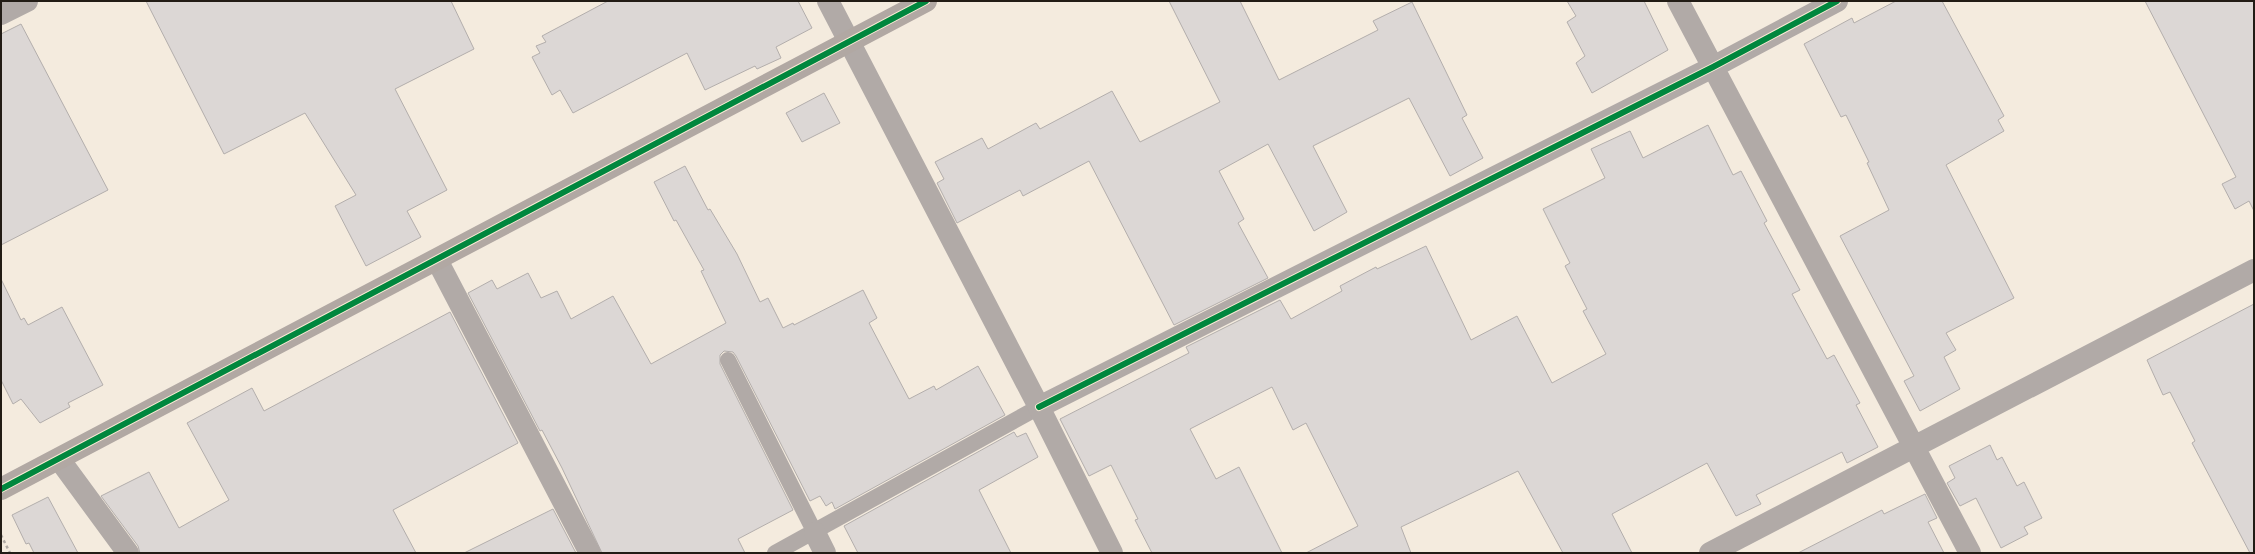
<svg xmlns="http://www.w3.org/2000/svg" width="2255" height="554" font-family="'Archivo Narrow',sans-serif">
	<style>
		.building { fill: #dcd7d5; stroke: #b3aeac }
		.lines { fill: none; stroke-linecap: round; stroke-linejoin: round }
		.path { stroke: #b0aaa4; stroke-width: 2.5; stroke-dasharray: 3 3; stroke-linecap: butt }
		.lane { stroke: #b1aaa7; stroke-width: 16 }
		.street { stroke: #b1aaa7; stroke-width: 22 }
		.secondary { stroke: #b1a8a3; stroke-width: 22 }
		.cycleway-casing { stroke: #fcecd6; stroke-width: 8 }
		.cycleway { stroke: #00873e; stroke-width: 6 }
	</style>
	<rect width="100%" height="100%" fill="#f4ebde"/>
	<path class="building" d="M 146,1 L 451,1 L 474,49 L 395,89 L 447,190 L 407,211 L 421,237 L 366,266 L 335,206 L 356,195 L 305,113 L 224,154 Z
		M 608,1 L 798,1 L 812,28 L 776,47 L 781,58 L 757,69 L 755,66 L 705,90 L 687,53 L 573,113 L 560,90 L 552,95 L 532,57 L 540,53 L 536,46 L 546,42 L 542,36 Z
		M 1169,1 L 1240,1 L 1279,80 L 1378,30 L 1373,21 L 1412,2 L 1467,115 L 1462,118 L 1483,158 L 1450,176 L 1409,98 L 1313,146 L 1347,212 L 1314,231 L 1268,144 L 1219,171 L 1244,219 L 1238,223 L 1268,278 L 1174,325 L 1089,161 L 1023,196 L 1020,190 L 957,223 L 937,183 L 944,179 L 935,162 L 982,138 L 988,149 L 1036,123 L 1040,129 L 1112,91 L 1140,142 L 1220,102 Z
		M 1567,1 L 1644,1 L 1668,50 L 1592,93 L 1576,63 L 1585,56 L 1567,22 L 1576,16 Z
		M 1896,1 L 1942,1 L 2004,116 L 1998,120 L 2004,131 L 1946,165 L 2014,298 L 1946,333 L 1956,350 L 1944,357 L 1960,389 L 1920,411 L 1904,381 L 1914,376 L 1840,236 L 1889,210 L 1867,163 L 1869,162 L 1846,115 L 1841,117 L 1804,44 L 1852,18 L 1854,23 Z
		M 2145,1 L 2254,1 L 2254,211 L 2249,201 L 2235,209 L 2222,184 L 2236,177 Z
		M 21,24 L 108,190 L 1,245 L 1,34 Z
		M 824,93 L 840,123 L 802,142 L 786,113 Z
		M 1708,125 L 1733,175 L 1741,171 L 1767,221 L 1764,223 L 1800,290 L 1792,294 L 1827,359 L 1834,355 L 1860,403 L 1856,405 L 1878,447 L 1847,463 L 1842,452 L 1756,495 L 1761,504 L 1736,516 L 1707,463 L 1612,514 L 1632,553 L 1563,553 L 1518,471 L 1401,527 L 1411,553 L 1306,553 L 1358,526 L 1306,423 L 1293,430 L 1272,387 L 1190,429 L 1216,479 L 1239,467 L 1282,553 L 1152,553 L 1135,520 L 1138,519 L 1111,465 L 1089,476 L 1060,419 L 1189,353 L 1186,347 L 1280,300 L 1291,319 L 1342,291 L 1340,286 L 1376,267 L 1377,269 L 1426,246 L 1471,340 L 1517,316 L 1552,383 L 1606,354 L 1583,311 L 1587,309 L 1565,266 L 1570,263 L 1543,209 L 1605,178 L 1591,149 L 1630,131 L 1643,158 Z
		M 685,166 L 708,210 L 710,209 L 737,254 L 760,302 L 768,298 L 783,328 L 793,323 L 794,325 L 863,290 L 877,318 L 869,323 L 909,399 L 934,386 L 936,390 L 978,366 L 1005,415 L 835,509 L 832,502 L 826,506 L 820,496 L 810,501 L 736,356 L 733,352 L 724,351 L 720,355 L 720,364 L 793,510 L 738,539 L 745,553 L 602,553 L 562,468 L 542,430 L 540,431 L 468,293 L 492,280 L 497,289 L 528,273 L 541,298 L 557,291 L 571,319 L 613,296 L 651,364 L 726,323 L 701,271 L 704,270 L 676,220 L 674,221 L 654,182 Z
		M 1,279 L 21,320 L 24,318 L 28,325 L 62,307 L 103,385 L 68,403 L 70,407 L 40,423 L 21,399 L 13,404 L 1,380 Z
		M 2254,304 L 2254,553 L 2250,553 L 2192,443 L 2195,441 L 2170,392 L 2163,395 L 2147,360 Z
		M 450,312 L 518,443 L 393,510 L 416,553 L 140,553 L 138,546 L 101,496 L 149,472 L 179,528 L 229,500 L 187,423 L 252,388 L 264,411 Z
		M 1014,432 L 1017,437 L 1026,433 L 1038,457 L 979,490 L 1011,553 L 858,553 L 844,526 Z
		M 1990,445 L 1997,460 L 2002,457 L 2017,486 L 2024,482 L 2042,518 L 2024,527 L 2028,534 L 2001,548 L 1976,498 L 1960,506 L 1947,483 L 1955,478 L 1949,466 Z
		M 1925,494 L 1937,518 L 1928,522 L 1944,553 L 1798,553 L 1882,510 L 1884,514 Z
		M 48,497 L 78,553 L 34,553 L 29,543 L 26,544 L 12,515 Z
		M 553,509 L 576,553 L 464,553 Z"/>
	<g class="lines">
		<path class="path" d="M 1,535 L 10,553"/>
		<path class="lane" d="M 728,360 L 815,533
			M 775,553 L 1039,407"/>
		<path class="street" d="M 828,1 L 1039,407 L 1112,553
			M 1678,1 L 1970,553
			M 1,14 L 27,1
			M 437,260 L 590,553
			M 1039,407 L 1713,67 L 1837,1
			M 59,459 L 128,553
			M 815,533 L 825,553
			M 1710,553 L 2254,270"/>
		<path class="secondary" d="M 1,489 L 926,1"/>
		<defs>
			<path id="cycleway" d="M 1039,407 L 1713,67 L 1837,1
				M 1,489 L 926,1"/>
		</defs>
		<use href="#cycleway" class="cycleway-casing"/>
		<use href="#cycleway" class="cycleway"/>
	</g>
	<rect width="2255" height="554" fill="none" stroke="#221c15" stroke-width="4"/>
</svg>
